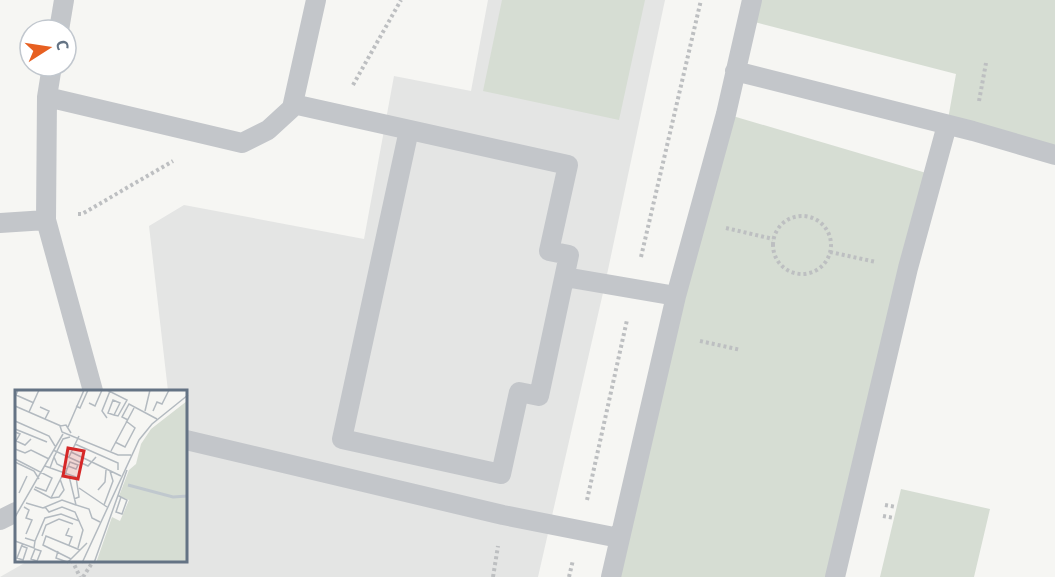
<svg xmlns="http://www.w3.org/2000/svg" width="1055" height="577" font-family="'Open Sans',sans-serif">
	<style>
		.built { fill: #e4e5e4 }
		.green { fill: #d6ddd3 }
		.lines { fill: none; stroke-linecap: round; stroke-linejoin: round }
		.path { stroke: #bdbfc1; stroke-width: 4; stroke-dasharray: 3 3; stroke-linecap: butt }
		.lane { stroke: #c3c6ca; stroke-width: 20 }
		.inset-river { fill: none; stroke: #c0c8ce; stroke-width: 3 }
		.inset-road { fill: none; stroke: #b3bac0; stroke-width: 1.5 }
		.view { fill: #d62828; fill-opacity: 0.15; stroke: #d62828; stroke-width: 3 }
		.inset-edge { fill: none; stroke: #647384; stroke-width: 3 }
	</style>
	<rect width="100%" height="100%" fill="#f6f6f3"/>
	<path class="built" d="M 488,0 L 665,0 L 605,284 L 538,577 L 0,577 L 28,561 L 186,560 L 186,391 L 168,391 L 149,226 L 184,205 L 364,239 L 394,76 L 471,91 Z"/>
	<path class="green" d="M 502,0 L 645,0 L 619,120 L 483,91 Z
		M 752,0 L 1055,0 L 1055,155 L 947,125 L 956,74 L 747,20 Z
		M 726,114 L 933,175 L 835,577 L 611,577 Z
		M 901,489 L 990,509 L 974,577 L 880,577 Z"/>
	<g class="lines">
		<path class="path" d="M 353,85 L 401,0
			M 979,101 L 986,63
			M 78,214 L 82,214 L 173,161
			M773 245a29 29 0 1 1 58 0a29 29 0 1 1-58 0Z
			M 726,228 L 773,239
			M 830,252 L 876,262
			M 641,257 L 701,0
			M 700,341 L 741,350
			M 587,500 L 627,320
			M 885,505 L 896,507
			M 883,516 L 894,518
			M 72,560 L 80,577
			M 83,577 L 94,560
			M 493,577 L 498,546
			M 569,577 L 573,560"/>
		<path class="lane" d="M 59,30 L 64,0
			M 52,66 L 47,97 L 46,220 L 93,391
			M 735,71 L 973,131 L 1055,155
			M 47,97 L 242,143 L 268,130 L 292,108 L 316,0
			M 293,104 L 568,165 L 549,251 L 569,255 L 539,396 L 519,392 L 501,474 L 342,439 L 409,130
			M 0,223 L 46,220
			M 565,277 L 676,296
			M 186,440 L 503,515 L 619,538
			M 0,520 L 16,512
			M 611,577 L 676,296 L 726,114 L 752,0
			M 835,577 L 908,268 L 947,125"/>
	</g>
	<g transform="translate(15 390)">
		<rect width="172" height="172" fill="#f6f6f3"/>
		<path d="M 172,11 L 172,172 L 81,173 L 97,127 L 105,131 L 114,110 L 104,106 L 114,80 L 121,74 L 126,54 L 136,39 Z" fill="#d6ddd3"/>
		<path class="inset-river" d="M 113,95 L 158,107 L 173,106"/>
		<path class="inset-road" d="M 3,0 L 1,5 L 19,13M 92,0 L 112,10 L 103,26 L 99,25 L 93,23 L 98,10 L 105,13 L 99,25M 74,13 L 80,16 L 87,0M 0,16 L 46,36M 61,16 L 65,18 L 73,0M 25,17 L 34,21 L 30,29M 130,21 L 135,0M 138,21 L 142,12 L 147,14 L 154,0M 14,22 L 24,0M 92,28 L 87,21 L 95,1M 113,30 L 107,27 L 114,14 L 142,29M 0,31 L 34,46 L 40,56M 53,37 L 69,0M 0,39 L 32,52M 0,42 L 5,44 L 1,51 L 10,55 L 16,49M 56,43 L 51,35 L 45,36 L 47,42 L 103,65 L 116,65M 100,52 L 110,57 L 120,38 L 111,31M 60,54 L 103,73 L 103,80M 0,59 L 10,63 L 16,60 L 34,69M 38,60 L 73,76 L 81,67M 96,61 L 119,18M 56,62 L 106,86M 39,67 L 48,49 L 55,47M 54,67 L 64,46M 0,69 L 37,88 L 31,101 L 20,97M 0,72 L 19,81 L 24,89M 30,76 L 61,87 L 64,107 L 59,109M 35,78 L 39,67 L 42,74 L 52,79 L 50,85M 52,79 L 55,72 L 63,75 L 61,79 L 53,76M 54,86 L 61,115 L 74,119 L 77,128 L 85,132M 64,98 L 92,117M 19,99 L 36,108 L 48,84M 83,100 L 90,92 L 91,80M 4,103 L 12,86M 103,106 L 104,106 L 112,110 L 107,124 L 101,122 L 106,107M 36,108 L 44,107 L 49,100 L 45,89M 11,113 L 28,118 L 47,110 L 61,115M 89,115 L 98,91 L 95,81M 9,117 L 14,120 L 11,128 L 17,130 L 11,144M 0,127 L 48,44M 54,138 L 51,145 L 57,147 L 54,155M 27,146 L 31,135 L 44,129 L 58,134M 0,151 L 19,158 L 20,151 L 10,148M 20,151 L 30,128 L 46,124 L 64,131 L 60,122 L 47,117 L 34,122 L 30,117M 7,156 L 12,158 L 8,170 L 2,168 L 7,155 L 8,154M 63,158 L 68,140 L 64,131M 20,159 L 26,161 L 22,171 L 16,169 ZM 43,161 L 41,168 L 52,172M 56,169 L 28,155 L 31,146 L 65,160M 52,173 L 72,153M 67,173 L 124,50 L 137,34 L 173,5M 79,173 L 112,80"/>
		<path class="view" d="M 53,58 L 69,61 L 63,89 L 48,86 Z"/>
		<rect width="172" height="172" class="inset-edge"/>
	</g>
	<g transform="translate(48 48) rotate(78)"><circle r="28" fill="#ffffff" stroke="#c1c7ce" stroke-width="1.5"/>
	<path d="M0-4.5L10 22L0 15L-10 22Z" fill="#e76021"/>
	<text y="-9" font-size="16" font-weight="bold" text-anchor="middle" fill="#647384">С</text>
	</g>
</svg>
